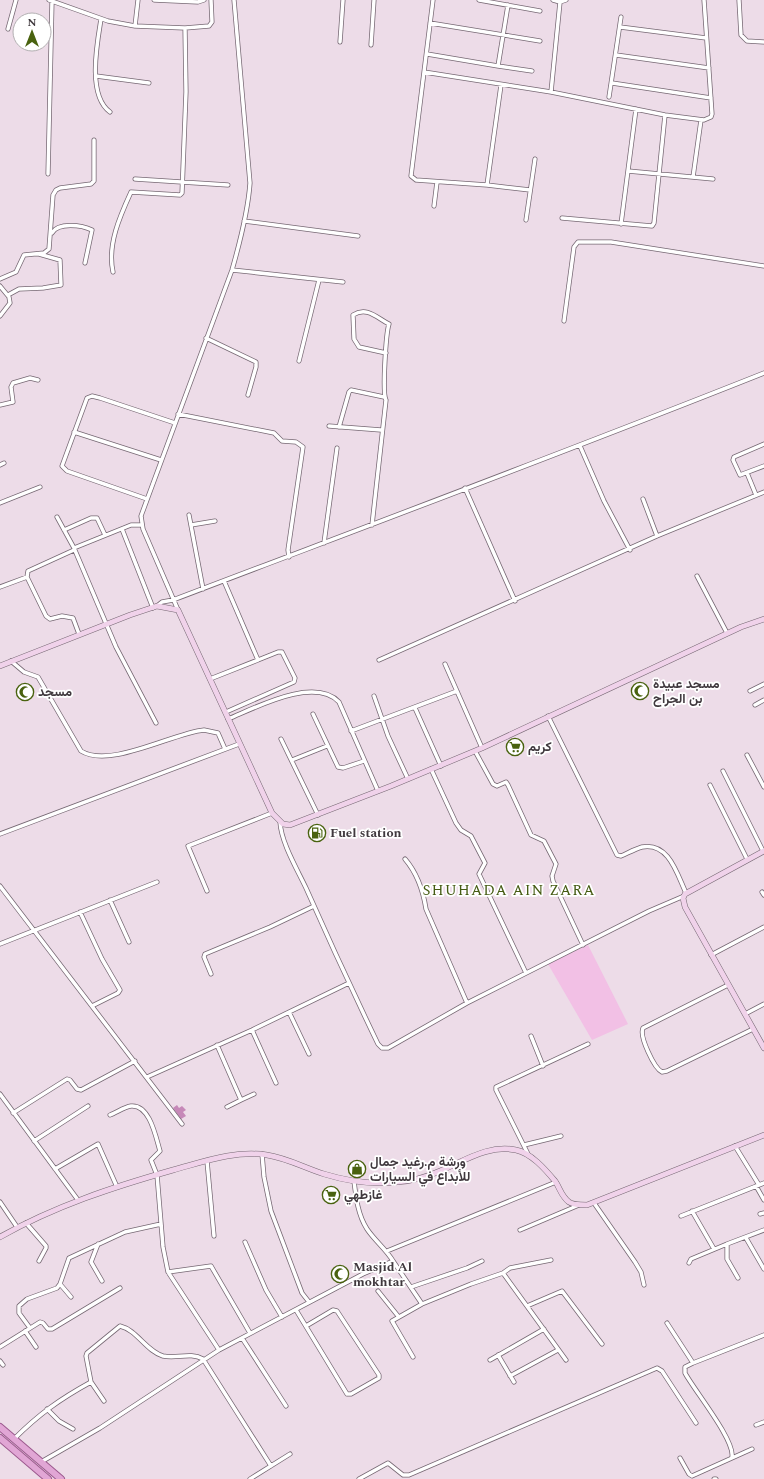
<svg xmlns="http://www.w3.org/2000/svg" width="764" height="1479" font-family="Spectral,Vazirmatn,serif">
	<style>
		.green { fill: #f2c0e5 }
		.water { fill: #c688b8 }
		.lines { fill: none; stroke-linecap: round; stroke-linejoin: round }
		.street-casing { stroke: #766873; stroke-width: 5 }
		.secondary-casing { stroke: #766873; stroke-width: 6 }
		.primary-casing { stroke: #9c598e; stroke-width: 8 }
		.street { stroke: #fff; stroke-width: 3.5 }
		.secondary { stroke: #f0d2ea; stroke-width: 5 }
		.primary { stroke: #e1a6d5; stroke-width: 6 }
		.labels { text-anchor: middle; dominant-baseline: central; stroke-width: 3.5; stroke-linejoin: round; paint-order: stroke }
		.poi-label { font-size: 13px; font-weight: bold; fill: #40393e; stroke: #fff; text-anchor: start }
		.quarter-label { font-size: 15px; letter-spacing: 1px; fill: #455b13; stroke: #fff }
	</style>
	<rect width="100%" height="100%" fill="#eddce8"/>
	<path class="green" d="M 588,945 L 628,1024 L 592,1040 L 548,964 Z"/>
	<path class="water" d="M 177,1105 L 179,1108 L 182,1106 L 186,1110 L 183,1112 L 186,1116 L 181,1119 L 173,1108 Z"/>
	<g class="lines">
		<defs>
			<path id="street" d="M 49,0 L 108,21 L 135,26 L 185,28 L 209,26 L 212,22 L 211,0
				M 154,0 L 198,2 L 204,0
				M 433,0 L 424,72 L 551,92 L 665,115 L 704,120 L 711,117 L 712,114 L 704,0
				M 479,0 L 540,11
				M 553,0 L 560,2
				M 739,0 L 741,35 L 747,41 L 764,42
				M 101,19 C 97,44 87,95 110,112
				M 430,23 L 540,41
				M 135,26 L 138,0
				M 620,27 L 706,38
				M 8,29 L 16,0
				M 340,42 L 343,0
				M 371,45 L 374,0
				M 427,54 L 498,66 L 508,5
				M 616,55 L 709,68
				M 498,66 L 532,71
				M 424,72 L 411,176 L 416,180 L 487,185 L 501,85
				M 96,76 L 149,83
				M 612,83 L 711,98
				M 551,92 L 560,2 L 566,0
				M 609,97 L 621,17
				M 628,171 L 713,179
				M 48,174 L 52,1
				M 693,177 L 701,120
				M 135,179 L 228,185
				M 487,185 L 530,190
				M 434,206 L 437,182
				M 562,218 L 652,226 L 654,223 L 665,115
				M 526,220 L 535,159
				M 244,221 L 358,236
				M 621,224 L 636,109
				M 52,233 C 58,222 82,225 92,230 L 85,263
				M 232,270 L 343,282
				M 113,272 C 107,245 120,216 131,192 L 180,195 L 182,193 L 186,92 L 185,28
				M 0,279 L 16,272 L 24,255 L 44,253 L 49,249 L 53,195 L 56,190 L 60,188 L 91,184 L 94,181 L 94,140
				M 0,286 L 9,297 L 10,303 L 0,316
				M 8,295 L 19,289 L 43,288 L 61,285 L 60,260 L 39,254
				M 564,321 L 574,247 L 578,242 L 611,242 L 764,266
				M 206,338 L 256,362 L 256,367 L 248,395
				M 299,361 L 319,280
				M 0,405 L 13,402 L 11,387 L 13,383 L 30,378 L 38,380
				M 178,414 L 274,433 L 282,441 L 296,442 L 303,447 L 288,550 L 289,557
				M 329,426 L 381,430
				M 339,427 L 349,392 L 351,390 L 384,397
				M 74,432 L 161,460
				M 764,444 L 734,457 L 733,460 L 740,475 L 764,466
				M 580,446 L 604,501 L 630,550
				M 0,465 L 4,463
				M 747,473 L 756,495
				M 465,488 L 515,601
				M 147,499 L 67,471 L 62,466 L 87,398 L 92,396 L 100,398 L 175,423
				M 643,499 L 657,536
				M 0,503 L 40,487
				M 189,515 L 203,589
				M 57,517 L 74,548 L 116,647 L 156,723
				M 191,525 L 215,521
				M 372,525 L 386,400 C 382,393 386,333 389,324 C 377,318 367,306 353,315 L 354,339 L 359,347 L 386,353
				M 122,529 L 153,608
				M 64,530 L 91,518 L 97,518 L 105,535
				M 324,543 L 337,448
				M 74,548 L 131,525 L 142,525
				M 74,550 L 28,571 L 27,577 L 46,616 L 50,619 L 62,616 L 73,618 L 79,634
				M 697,576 L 727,633
				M 0,587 L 27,577
				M 157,606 L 162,602 L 173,600 C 370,525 568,451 764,373
				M 178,610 L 143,529 L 141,516 L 232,270 C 240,242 248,212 250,183 L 234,0
				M 379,660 L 657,536 L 764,492
				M 11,661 L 24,672 L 38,677 L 81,751 C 110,769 173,733 204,730 L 218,733 L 225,749
				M 445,664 L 482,748
				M 210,679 L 258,660 L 224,581
				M 750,691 L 764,684
				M 374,696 L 388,736 L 408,779
				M 755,705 L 764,700
				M 415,708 L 441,766
				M 226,712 L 294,682 L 295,678 L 282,652 L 278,652 L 258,660
				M 313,714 L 338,767 L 343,768 L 364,761
				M 548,716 L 617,855 L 621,856 C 628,853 635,849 642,847 C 669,842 677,874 686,893
				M 228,719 C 255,708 314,676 339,702 L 378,791
				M 351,731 L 457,691
				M 281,739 L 318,815
				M 475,751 L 493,784 L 497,786 L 506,782 L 508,785 L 531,835 L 544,841 L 556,864 L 552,876 L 553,881 L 583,945
				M 747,755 L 764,787
				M 292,760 L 327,746
				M 431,769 L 456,823 L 461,830 L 471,836 L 485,863 L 479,874 L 526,973
				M 723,771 L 763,851
				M 710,785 L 747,859
				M 280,822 C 281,842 297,869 306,888 C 329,940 353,992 378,1044 L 382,1048 L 388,1048 L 467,1003 L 649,911 L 684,896
				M 0,834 L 239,744
				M 405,859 C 417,873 423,890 426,909 L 467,1003
				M 0,886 L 182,1124
				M 207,891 L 188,846 L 272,813
				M 762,892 L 764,895
				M 110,900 L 129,942
				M 80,912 L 102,959 L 120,990 L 118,993 L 92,1006
				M 0,944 L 157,882
				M 711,955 L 764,927
				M 211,974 L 204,957 L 205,954 L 270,927 L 314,906
				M 728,985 L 643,1028 C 639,1036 654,1068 662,1072 L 667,1071 L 753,1029
				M 289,1012 L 309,1054
				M 745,1014 L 764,1004
				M 252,1030 L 276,1083
				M 531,1036 L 543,1066
				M 217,1045 L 241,1100 L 227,1107
				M 147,1077 L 252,1030 L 349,983
				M 0,1094 L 78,1200
				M 241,1100 L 254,1094
				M 13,1113 L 67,1079 L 70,1080 L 77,1089 L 81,1090 L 135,1061
				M 110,1115 C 116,1113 124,1107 131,1106 C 150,1104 156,1138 160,1151 L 151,1160 L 157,1175 L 163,1247 L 168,1272 L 219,1350
				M 34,1141 L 88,1106
				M 524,1145 L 561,1136
				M 735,1146 L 759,1185
				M 262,1154 L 264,1177 L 271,1211 L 302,1293 L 309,1302
				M 528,1154 L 496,1090 L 496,1087 L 588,1044
				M 207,1161 L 214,1236
				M 55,1169 L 98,1144 L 117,1187
				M 756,1186 L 764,1200
				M 0,1202 L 17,1227
				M 594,1203 L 635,1262 L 641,1272 L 644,1285
				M 692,1211 L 714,1249
				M 760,1214 L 764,1213
				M 681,1216 L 764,1183
				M 26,1223 L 46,1246 L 46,1248 L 39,1261
				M 520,1230 L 579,1205
				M 746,1238 L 764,1269
				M 245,1242 L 266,1290 L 282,1317
				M 98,1244 L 91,1262 L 102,1281
				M 387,1251 L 556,1182
				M 393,1261 L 422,1304 L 392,1321 L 413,1357
				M 689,1263 L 691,1259 L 727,1244
				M 168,1272 L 211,1266 L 250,1333
				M 503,1273 L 510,1268 L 551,1260
				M 738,1278 L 727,1259 L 727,1244 L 764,1230
				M 60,1284 L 71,1297
				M 411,1287 L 467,1268 L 482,1261
				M 378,1291 L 398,1316
				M 422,1304 L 471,1284 L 503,1273 L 566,1360
				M 527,1306 L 562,1291 L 602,1344
				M 296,1310 L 347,1394 L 351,1394 L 379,1378 L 379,1375 L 337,1311 L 333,1310 L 306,1326
				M 667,1323 L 693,1363 L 764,1335
				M 30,1328 L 19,1313 L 19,1306 L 27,1299 L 57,1288 L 60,1284 L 69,1258 L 125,1232 L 161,1224
				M 25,1331 L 36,1347
				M 242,1338 L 286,1406
				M 0,1347 L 40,1322 L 43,1323 L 48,1329 L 52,1329 L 120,1288
				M 498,1355 L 514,1382
				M 490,1360 L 544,1329
				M 0,1361 L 3,1365
				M 693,1363 L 685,1367 L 685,1373 C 694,1390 735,1440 732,1457
				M 510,1376 L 558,1350
				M 91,1382 L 104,1401
				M 47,1409 L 59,1421 L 73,1429
				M 756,1425 L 764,1422
				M 14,1439 C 39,1414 60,1399 91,1382 L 86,1356 L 87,1353 L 120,1326 C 137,1330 146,1351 163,1356 C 177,1359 190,1352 203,1359 L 271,1466
				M 680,1458 L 689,1474 L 692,1476 L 752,1449
				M 41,1462 L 100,1428 L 219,1350 L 363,1274 L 393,1261 C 386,1249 375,1241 367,1229 C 358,1215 356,1198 354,1181
				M 250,1479 L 290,1454
				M 359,1479 L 388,1463 L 403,1475 L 409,1475 L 657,1368 L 662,1371 L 696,1423
				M 714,1479 L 716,1479"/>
			<path id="secondary" d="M 0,666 L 130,615 L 157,606 L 178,610 L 272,813 L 283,824 L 290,825 L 391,786 L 482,748 L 741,627 L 764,619
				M 764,851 L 685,894 L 683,898 L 685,907 L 764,1048
				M 0,1237 C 55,1206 113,1187 173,1170 C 203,1162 235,1150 267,1155 C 287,1158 305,1168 324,1174 C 347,1181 373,1185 397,1182 C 412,1181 427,1177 440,1171 C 464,1161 489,1144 516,1150 C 531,1153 545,1169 555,1181 C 560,1188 561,1196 569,1202 C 575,1206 581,1204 587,1205 L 764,1135"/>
			<path id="primary" d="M 0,1427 L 61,1479
				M 0,1438 L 48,1479"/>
		</defs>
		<use href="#street" class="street-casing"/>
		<use href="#secondary" class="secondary-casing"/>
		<use href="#primary" class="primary-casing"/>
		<use href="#street" class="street"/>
		<use href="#secondary" class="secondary"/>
		<use href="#primary" class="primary"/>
	</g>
	<defs>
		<symbol id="mosque-ring" viewBox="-11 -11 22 22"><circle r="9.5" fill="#fff" stroke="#49620f" stroke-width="1.5"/><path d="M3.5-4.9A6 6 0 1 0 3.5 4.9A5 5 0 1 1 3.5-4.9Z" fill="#49620f"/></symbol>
		<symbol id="supermarket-ring" viewBox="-11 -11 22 22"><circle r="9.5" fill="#fff" stroke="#49620f" stroke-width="1.5"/><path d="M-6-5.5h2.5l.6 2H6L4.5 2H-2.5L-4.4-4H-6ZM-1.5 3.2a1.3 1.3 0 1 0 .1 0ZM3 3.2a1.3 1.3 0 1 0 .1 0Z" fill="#49620f"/></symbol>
		<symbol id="fuel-ring" viewBox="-11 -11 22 22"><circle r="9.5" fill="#fff" stroke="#49620f" stroke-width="1.5"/><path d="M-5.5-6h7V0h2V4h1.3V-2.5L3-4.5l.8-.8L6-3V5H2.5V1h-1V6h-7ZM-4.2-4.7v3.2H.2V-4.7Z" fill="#49620f"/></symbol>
		<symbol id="shop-ring" viewBox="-11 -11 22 22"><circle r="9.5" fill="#fff" stroke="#49620f" stroke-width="1.5"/><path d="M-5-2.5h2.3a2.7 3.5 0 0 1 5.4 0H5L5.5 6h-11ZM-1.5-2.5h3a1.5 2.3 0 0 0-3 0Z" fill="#49620f"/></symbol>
	</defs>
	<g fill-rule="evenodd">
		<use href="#mosque-ring" x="630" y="681" width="20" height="20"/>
		<use href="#mosque-ring" x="15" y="682" width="20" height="20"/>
		<use href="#supermarket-ring" x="505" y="737" width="20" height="20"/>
		<use href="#fuel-ring" x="307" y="823" width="20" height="20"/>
		<use href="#shop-ring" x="347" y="1159" width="20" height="20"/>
		<use href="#supermarket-ring" x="321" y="1185" width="20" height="20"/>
		<use href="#mosque-ring" x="330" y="1264" width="20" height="20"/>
	</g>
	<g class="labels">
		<g class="poi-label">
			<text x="653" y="684">مسجد عبيدة<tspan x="653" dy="15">بن الجراح</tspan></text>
			<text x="38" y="692">مسجد</text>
			<text x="528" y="747">كريم</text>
			<text x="330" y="833">Fuel station</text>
			<text x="370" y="1162">ورشة م.رغيد جمال<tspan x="370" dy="15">للأبداع في السيارات</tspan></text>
			<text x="344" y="1195">غازطهي</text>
			<text x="353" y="1267">Masjid Al<tspan x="353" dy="15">mokhtar</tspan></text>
		</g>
		<g class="quarter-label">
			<text x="509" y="890">SHUHADA AIN ZARA</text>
		</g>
	</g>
	<g transform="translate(32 32)"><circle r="19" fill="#ffffff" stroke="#b3b0b2"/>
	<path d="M0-3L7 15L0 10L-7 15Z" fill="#49620f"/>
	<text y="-6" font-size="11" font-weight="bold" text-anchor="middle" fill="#40393e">N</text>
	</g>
</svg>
